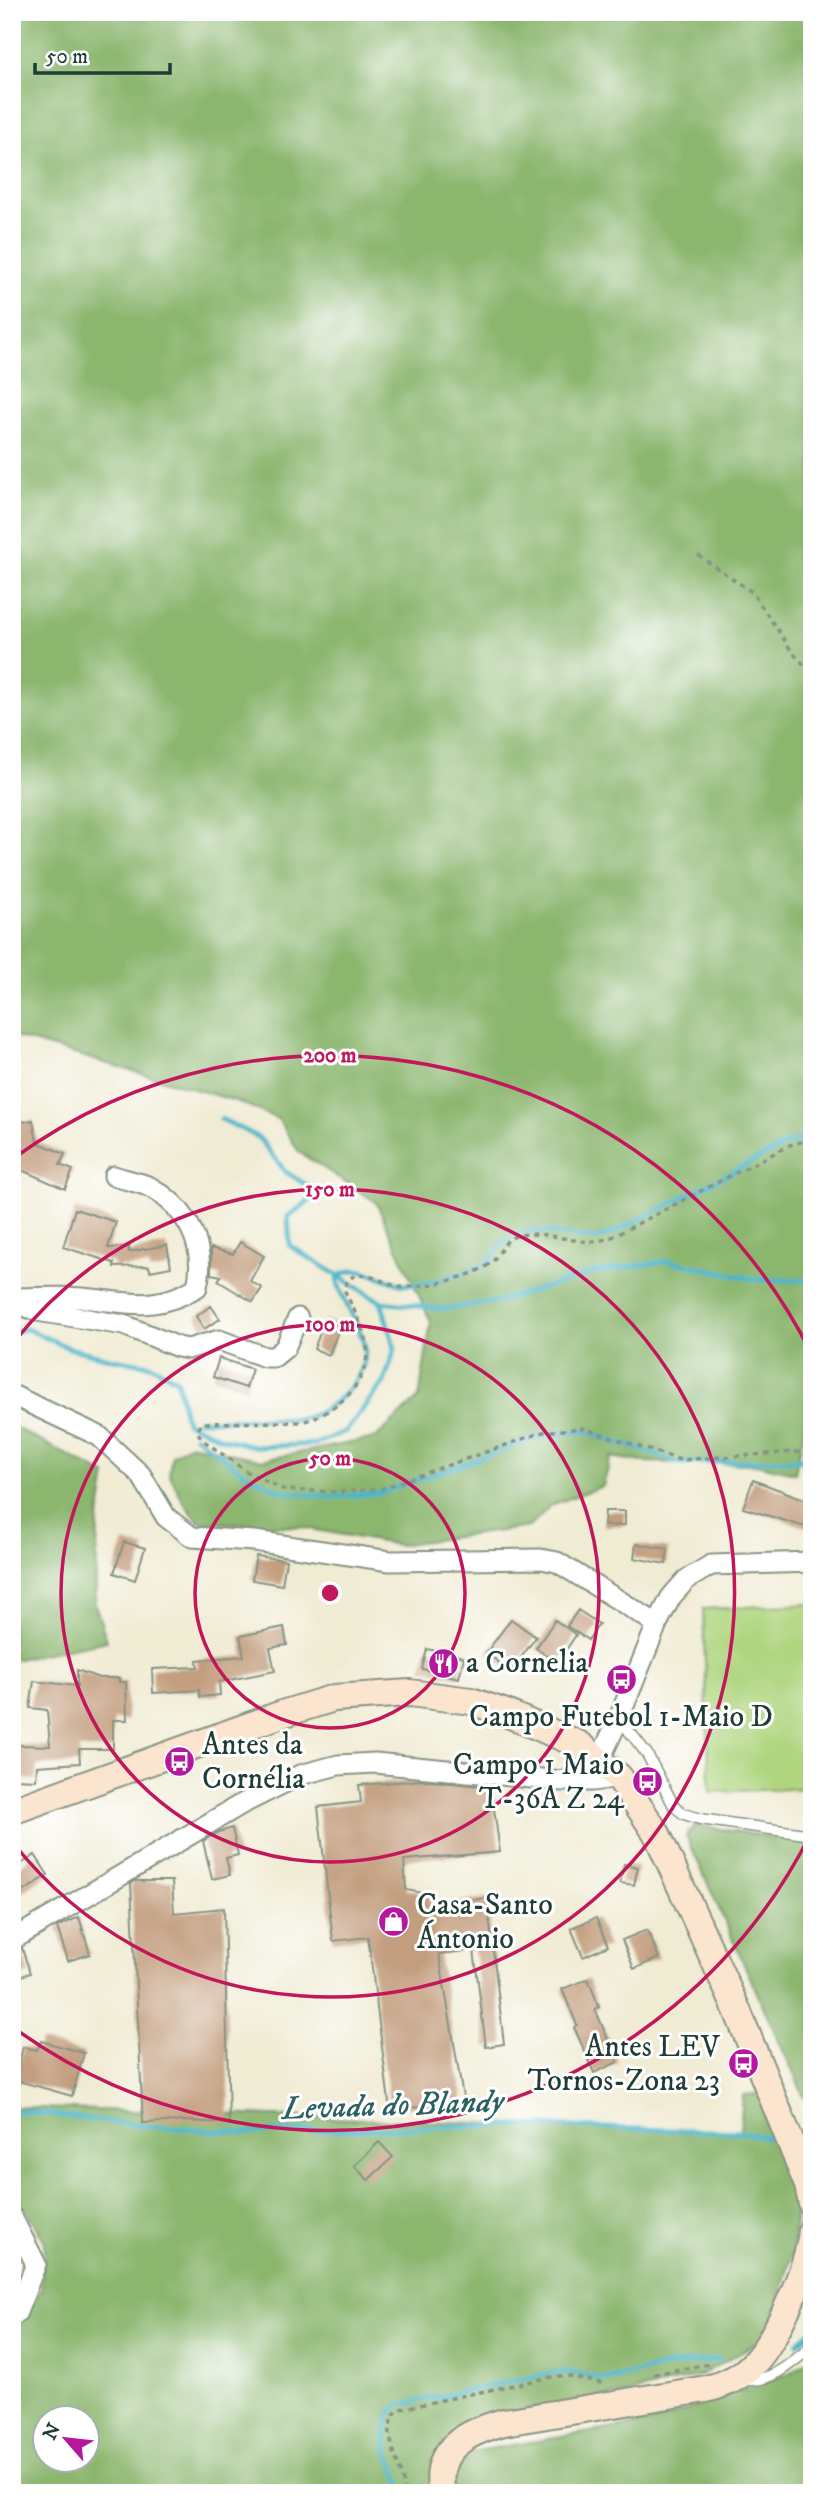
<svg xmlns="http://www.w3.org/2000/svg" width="824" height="2505" font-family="'IM FELL DW Pica',serif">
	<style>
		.green { fill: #afd57f; stroke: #67895a; stroke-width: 2 }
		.forest { fill: #8bb66e; stroke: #557a51; stroke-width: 2; fill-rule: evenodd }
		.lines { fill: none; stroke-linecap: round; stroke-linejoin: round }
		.stream { stroke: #4bb6c9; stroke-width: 5 }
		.building { fill: #c39e7e }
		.lane-casing { stroke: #889484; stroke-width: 13 }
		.street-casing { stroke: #889484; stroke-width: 23 }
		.secondary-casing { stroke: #889484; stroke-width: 30 }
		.path { stroke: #889484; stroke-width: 3.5; stroke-dasharray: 5 5; stroke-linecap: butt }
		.lane { stroke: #fff; stroke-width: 10 }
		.street { stroke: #fff; stroke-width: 19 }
		.secondary { stroke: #fce5cf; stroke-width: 26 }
		.ring { fill: none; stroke: #c2185b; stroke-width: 3.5 }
		.labels { text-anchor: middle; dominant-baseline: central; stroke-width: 6; stroke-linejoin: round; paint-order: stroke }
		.poi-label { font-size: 30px; fill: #1f3d34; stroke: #fff; text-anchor: start }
		.water-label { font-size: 32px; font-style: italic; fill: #2c6161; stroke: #fff }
		.centre { fill: #c2185b; stroke: #fff; stroke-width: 3.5 }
		.ring-label { font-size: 21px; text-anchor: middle; font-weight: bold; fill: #c2185b; stroke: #fff; stroke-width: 6; stroke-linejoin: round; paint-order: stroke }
	</style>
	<rect width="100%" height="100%" fill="#fff"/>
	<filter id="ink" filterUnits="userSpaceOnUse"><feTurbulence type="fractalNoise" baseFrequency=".0143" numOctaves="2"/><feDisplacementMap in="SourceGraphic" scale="14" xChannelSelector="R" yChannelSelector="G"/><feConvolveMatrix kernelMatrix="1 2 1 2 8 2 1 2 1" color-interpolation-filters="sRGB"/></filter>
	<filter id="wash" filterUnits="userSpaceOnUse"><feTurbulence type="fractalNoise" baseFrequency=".00686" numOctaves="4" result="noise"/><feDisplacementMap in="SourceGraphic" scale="28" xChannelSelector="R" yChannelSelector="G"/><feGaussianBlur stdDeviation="1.57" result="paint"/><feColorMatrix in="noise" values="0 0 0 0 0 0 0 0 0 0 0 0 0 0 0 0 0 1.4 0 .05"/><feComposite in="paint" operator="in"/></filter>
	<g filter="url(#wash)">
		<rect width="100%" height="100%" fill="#f0ebd3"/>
		<path class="green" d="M 812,1604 L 812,1788 L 710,1792 L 703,1609 Z"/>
		<path class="forest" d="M 12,12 L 812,12 L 812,1393 L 795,1473 L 756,1464 L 643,1462 L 611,1457 L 603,1486 L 551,1505 L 529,1527 L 398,1545 L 300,1527 L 199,1522 L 184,1503 L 169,1473 L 172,1455 L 190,1444 L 262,1460 L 375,1438 L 419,1398 L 431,1322 L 376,1202 L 299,1152 L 278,1119 L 239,1102 L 12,1036 Z
			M 12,1426 L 106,1475 L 98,1525 L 95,1604 L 107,1641 L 12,1660 Z
			M 695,1825 L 812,1843 L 812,2114 L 686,1836 Z
			M 765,2094 L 797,2194 L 793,2250 L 779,2300 L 765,2338 L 701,2375 L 623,2395 L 482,2416 L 434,2493 L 12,2493 L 12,2327 L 41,2290 L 45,2242 L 12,2186 L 12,2107 L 740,2132 L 743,2095 ZM 46,2418 L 88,2418 L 88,2460 L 46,2460 Z
			M 812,2358 L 812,2493 L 450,2493 C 454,2471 459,2464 476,2451 L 658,2421 L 789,2373 Z"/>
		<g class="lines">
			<path class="stream" d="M 221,1119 L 258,1137 L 286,1172 L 319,1193 L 288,1217 L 290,1246 L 381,1302 L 445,1309 L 500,1301 L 596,1272 L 669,1261 L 758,1280 L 806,1280 L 812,1276
				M 342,1274 L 351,1271 L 363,1271 L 402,1285 L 436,1282 L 479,1267 L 491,1260 L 503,1242 L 515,1234 L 537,1231 L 595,1239 L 611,1234 L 789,1143 L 812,1136
				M 12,1332 L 27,1329 L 69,1348 L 113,1359 L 151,1365 L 177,1380 L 186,1422 L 224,1439 L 258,1447 L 315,1444 L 346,1431 L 384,1382 L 395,1349 L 381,1302
				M 198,1420 L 301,1419 C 332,1412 374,1376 363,1340 C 356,1319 342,1300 337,1279
				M 195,1436 L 244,1473 L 284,1492 L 335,1497 L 381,1493 L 545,1435 L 584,1431 L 680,1463 L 812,1459
				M 12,2110 L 145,2126 L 246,2133 L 500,2125 L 740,2132 L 776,2139
				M 798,2343 L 812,2331
				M 400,2493 C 402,2475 392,2467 388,2451 C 384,2435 385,2414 399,2405 L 556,2372 L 569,2372 L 607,2380 L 666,2366 L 720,2359"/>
		</g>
		<g id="blocks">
			<path class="building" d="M 33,1120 L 37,1142 L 65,1154 L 60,1165 L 73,1170 L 65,1189 L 12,1166 L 12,1124 Z
				M 75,1209 L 116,1222 L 108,1248 L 129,1247 L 129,1252 L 167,1245 L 171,1267 L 150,1271 L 149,1266 L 114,1267 L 114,1263 L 63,1247 Z
				M 240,1242 L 264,1256 L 250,1281 L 262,1288 L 253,1302 L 218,1281 L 221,1276 L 211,1274 L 211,1248 L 233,1254 Z
				M 211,1306 L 220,1319 L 204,1329 L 196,1316 Z
				M 325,1320 L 340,1326 L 329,1355 L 314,1349 Z
				M 219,1358 L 252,1369 L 246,1388 L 213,1377 Z
				M 753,1480 L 812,1502 L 812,1529 L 743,1508 Z
				M 605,1511 L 625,1511 L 625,1525 L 604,1526 Z
				M 124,1542 L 145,1548 L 135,1580 L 114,1573 Z
				M 636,1544 L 668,1549 L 666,1564 L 634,1558 Z
				M 256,1556 L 286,1560 L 282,1585 L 252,1580 Z
				M 578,1610 L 599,1624 L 588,1640 L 567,1626 Z
				M 511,1619 L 536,1637 L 511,1671 L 486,1653 Z
				M 555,1620 L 576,1635 L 557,1663 L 536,1648 Z
				M 284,1627 L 287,1645 L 270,1648 L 275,1671 L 219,1682 L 220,1695 L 200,1697 L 199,1690 L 153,1693 L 152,1669 L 198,1667 L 197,1660 L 244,1656 L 240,1636 Z
				M 427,1649 L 464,1657 L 459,1678 L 422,1669 Z
				M 77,1670 L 99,1678 L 119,1678 L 119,1682 L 126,1682 L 127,1720 L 113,1720 L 113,1749 L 79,1749 L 80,1763 L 37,1766 L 36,1780 L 15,1779 L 18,1745 L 50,1746 L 47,1710 L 30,1708 L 34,1681 L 77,1686 Z
				M 422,1780 L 491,1787 L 500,1852 L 404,1860 L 406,1890 L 429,1894 L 431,1905 L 487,1898 L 504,2044 L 486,2047 L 474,1950 L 439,1954 L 465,2109 L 410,2107 L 390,2110 L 368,1937 L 333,1941 L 318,1807 L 361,1802 L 359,1785 Z
				M 232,1828 L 238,1855 L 226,1858 L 230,1875 L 212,1879 L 203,1841 L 219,1832 Z
				M 35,1855 L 48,1875 L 20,1894 L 12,1882 L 12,1870 Z
				M 624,1864 L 638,1867 L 634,1885 L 620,1883 Z
				M 135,1881 L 172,1881 L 174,1913 L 224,1908 L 229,2123 L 185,2121 L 143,2123 L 131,1884 Z
				M 79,1917 L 90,1954 L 68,1961 L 57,1927 Z
				M 596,1918 L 608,1946 L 583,1957 L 571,1928 Z
				M 647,1930 L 659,1958 L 634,1969 L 622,1940 Z
				M 22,1948 L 30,1973 L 12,1979 L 12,1952 Z
				M 588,1979 L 599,2007 L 595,2009 L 618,2062 L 594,2073 L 574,2027 L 577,2025 L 562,1989 Z
				M 41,2041 L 84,2053 L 72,2096 L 15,2080 L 23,2047 L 37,2050 Z
				M 379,2142 L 393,2157 L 368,2180 L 354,2166 Z"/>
		</g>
	</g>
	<g filter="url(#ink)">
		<use href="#blocks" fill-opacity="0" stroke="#889484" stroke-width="2"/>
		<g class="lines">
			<defs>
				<path id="lane" d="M 619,1718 L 647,1754 L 674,1806 L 684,1814 L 700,1819 L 812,1835
					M 743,2380 C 771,2383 792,2363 812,2346"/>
				<path id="street" d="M 12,1298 C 35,1298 59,1296 82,1298 C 127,1302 155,1313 197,1287 C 207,1245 187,1208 150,1187 C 139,1182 125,1180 114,1176
					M 19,1304 L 37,1311 L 124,1325 L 178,1347 L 188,1349 L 219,1340 L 265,1357 L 274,1357 L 285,1348 L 298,1318
					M 12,1395 L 99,1436 L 141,1475 L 166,1517 L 192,1537 L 254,1541 L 390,1561 L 541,1559 L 557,1562 L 657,1624
					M 600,1759 L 619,1718 L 657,1624 L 671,1597 L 686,1580 L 711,1565 L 812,1562
					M 12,1940 L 240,1805 L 300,1775 L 338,1765 L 375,1763 L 562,1781 L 593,1781 L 619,1777
					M 12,2217 L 36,2264 L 17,2312 L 12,2317"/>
				<path id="secondary" d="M 12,1811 L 282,1714 L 334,1698 L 410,1693 L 471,1701 L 506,1713 L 580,1745 L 619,1777 L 657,1834 L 737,2010 L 808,2185 L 812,2204
					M 442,2493 C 432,2448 468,2432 504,2422 L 706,2389 C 724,2385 740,2378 753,2364 C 777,2339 809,2265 812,2230"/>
			</defs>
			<use href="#lane" class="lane-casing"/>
			<use href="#street" class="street-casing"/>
			<use href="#secondary" class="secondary-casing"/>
			<path class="path" d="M 698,555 L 752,592 L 793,653 L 812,673
				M 812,1139 L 790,1145 L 612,1237 C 607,1238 601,1241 596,1241 C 571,1244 545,1229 516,1236 C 502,1240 501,1255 491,1263 C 476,1275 440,1284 420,1286 C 414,1286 406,1288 399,1287 C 382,1283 352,1261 344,1289 C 351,1305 365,1330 367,1345 C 370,1383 336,1414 301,1422 L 202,1423 L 197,1432 L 204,1441 L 246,1471 L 284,1490 L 336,1492 L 380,1489 L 543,1432 L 583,1428 L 680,1460 L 796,1452 L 812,1455
				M 654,2374 L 709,2364
				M 404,2493 C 406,2469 374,2427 400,2409 L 556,2376 L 568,2376 L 602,2383"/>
			<use href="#lane" class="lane"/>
			<use href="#street" class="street"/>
			<use href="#secondary" class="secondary"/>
		</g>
	</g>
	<g class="ring">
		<circle cx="330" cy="1593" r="135"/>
		<circle cx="330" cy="1593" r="269"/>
		<path d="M14 1342A404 404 0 1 1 14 1844"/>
		<path d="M811 1833A538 538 0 0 1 14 2028M14 1158A538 538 0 0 1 811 1353"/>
	</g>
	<defs>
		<symbol id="restaurant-disc" viewBox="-11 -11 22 22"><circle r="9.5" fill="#b5179e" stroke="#fff"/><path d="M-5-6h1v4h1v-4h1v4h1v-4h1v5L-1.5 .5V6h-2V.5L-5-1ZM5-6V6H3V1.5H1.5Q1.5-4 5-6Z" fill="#fff"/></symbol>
		<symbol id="bus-disc" viewBox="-11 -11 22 22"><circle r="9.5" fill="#b5179e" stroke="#fff"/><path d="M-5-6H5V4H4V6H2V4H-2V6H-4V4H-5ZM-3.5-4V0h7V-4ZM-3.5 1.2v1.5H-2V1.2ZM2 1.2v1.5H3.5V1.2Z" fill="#fff"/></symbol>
		<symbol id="shop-disc" viewBox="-11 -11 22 22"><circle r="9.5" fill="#b5179e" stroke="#fff"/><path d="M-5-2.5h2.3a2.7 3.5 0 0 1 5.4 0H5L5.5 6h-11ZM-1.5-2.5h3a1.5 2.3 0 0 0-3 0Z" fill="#fff"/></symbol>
	</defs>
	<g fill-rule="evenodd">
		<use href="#restaurant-disc" x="426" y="1646" width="35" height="35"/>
		<use href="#bus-disc" x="604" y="1662" width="35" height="35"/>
		<use href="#bus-disc" x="162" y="1744" width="35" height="35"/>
		<use href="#bus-disc" x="630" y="1764" width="35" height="35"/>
		<use href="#shop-disc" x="376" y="1904" width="35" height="35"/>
		<use href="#bus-disc" x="726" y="2046" width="35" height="35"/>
	</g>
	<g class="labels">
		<g class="poi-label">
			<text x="466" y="1663">a Cornelia</text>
			<text x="621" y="1717" text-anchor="middle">Campo Futebol 1-Maio D</text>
			<text x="202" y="1745">Antes da<tspan x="202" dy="34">Cornélia</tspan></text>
			<text x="624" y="1765" text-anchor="end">Campo 1 Maio<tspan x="624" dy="34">T-36A Z 24</tspan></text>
			<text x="417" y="1905">Casa-Santo<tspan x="417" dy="34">Ántonio</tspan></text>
			<text x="720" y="2047" text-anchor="end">Antes LEV<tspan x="720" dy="34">Tornos-Zona 23</tspan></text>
		</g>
		<g class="water-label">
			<text transform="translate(393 2106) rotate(-2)">Levada do Blandy</text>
		</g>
	</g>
	<circle cx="330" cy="1593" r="10" class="centre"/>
	<g class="ring-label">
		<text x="330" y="1062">200 m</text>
		<text x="330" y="1196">150 m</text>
		<text x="330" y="1331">100 m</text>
		<text x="330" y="1465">50 m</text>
	</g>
	<rect width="824" height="2505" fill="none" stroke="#fff" stroke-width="42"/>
	<g transform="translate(66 2439) rotate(298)"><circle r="33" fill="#ffffff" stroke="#a5b1ae" stroke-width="2"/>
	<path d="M0-5L12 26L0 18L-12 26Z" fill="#b5179e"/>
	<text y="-10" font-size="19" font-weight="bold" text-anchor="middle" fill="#1f3d34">N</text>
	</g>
	<path d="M35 63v10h135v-10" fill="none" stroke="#1f3d34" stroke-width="3.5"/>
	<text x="46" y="63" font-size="21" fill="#1f3d34" stroke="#ffffff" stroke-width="5" paint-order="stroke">50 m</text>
</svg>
